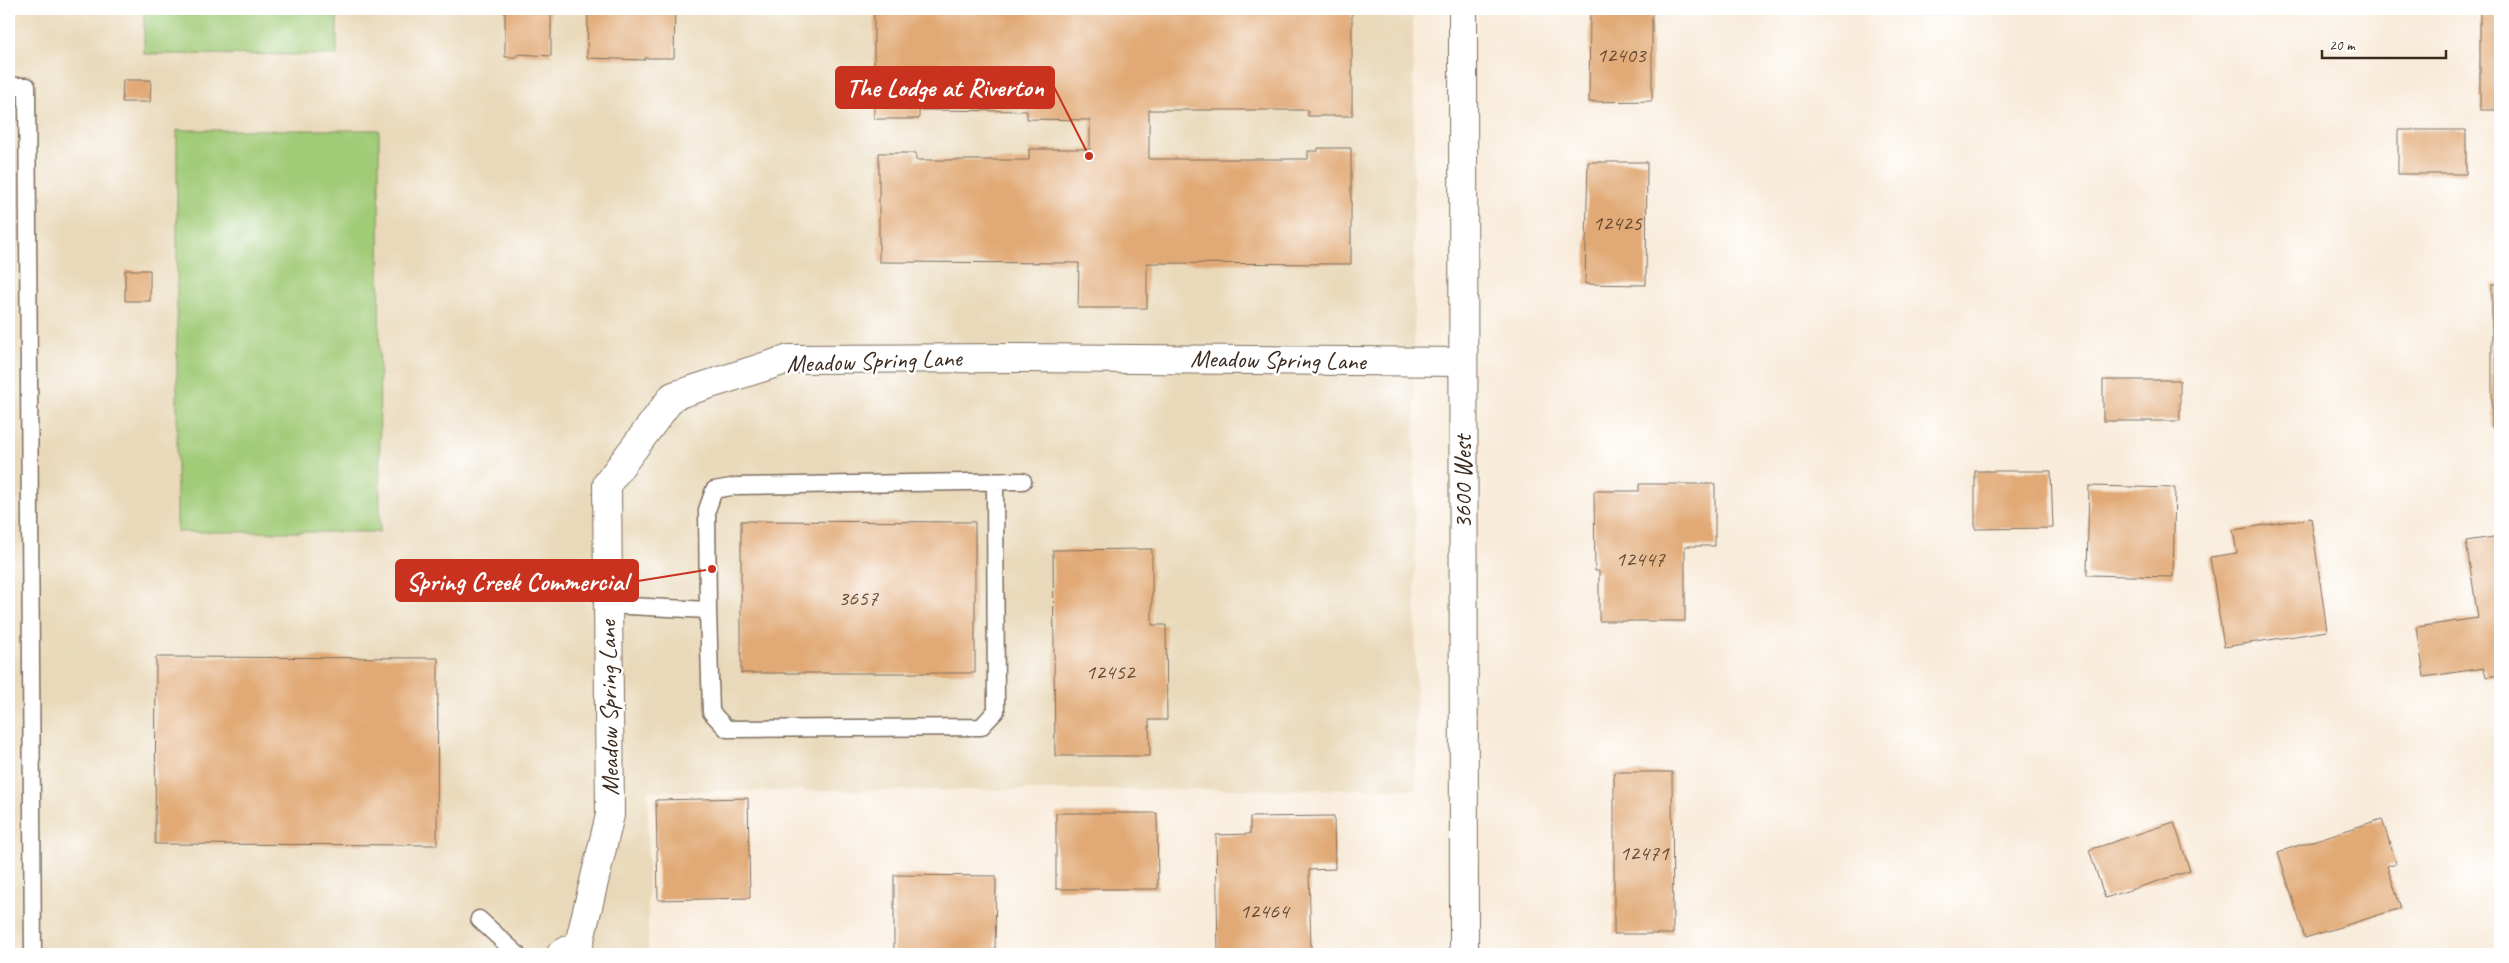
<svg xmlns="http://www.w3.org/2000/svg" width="2509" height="963" font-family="Caveat,sans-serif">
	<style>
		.built { fill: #e9d9ba }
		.green { fill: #a0cb77; stroke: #6e7a4a }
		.building { fill: #e1a974 }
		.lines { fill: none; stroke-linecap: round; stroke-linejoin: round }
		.lane-casing { stroke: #7d6e5f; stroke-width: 19 }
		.street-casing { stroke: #7d6e5f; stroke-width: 30 }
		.secondary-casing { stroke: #7d6e5f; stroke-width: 30 }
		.lane { stroke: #fff; stroke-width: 16 }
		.street { stroke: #fff; stroke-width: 28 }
		.secondary { stroke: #fff; stroke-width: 28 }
		.labels { text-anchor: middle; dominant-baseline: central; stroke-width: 5; stroke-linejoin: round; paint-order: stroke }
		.number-label { font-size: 22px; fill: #644a34 }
		.street-label { font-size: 25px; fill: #3b2a1e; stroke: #fff }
		.leader { fill: none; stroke: #c8321e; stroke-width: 2 }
		.callout-dot { fill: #c8321e; stroke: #fff; stroke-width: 2 }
		.callout { fill: #c8321e; stroke: #c8321e; stroke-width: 2 }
		.callout-label { font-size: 26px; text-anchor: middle; font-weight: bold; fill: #fff }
	</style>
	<rect width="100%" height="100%" fill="#fff"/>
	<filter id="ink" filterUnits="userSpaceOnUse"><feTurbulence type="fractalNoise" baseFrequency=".02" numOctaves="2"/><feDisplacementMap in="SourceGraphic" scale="10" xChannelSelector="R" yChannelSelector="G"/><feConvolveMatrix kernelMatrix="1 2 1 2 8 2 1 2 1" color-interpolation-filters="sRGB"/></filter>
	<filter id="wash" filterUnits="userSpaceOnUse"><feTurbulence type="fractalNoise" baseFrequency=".0096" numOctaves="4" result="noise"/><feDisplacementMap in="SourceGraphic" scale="20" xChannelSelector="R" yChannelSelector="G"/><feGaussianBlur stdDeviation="1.12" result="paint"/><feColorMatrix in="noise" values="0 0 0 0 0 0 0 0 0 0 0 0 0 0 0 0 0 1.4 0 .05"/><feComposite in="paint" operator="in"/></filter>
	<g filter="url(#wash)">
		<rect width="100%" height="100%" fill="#f8ebd9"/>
		<path class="built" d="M 9,9 L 1413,9 L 1416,789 L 648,791 L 648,954 L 9,954 Z"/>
		<path class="green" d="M 144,9 L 337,9 L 337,55 L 144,54 Z
			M 177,130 L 379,130 L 380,532 L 177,532 Z"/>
		<g id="blocks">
			<path class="building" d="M 505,9 L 551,9 L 551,56 L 519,54 L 515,57 L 505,57 Z
				M 588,9 L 675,9 L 674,58 L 645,58 L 645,60 L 587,58 Z
				M 874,9 L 1352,9 L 1352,116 L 1308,116 L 1308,110 L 1149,110 L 1149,159 L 1308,159 L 1308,151 L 1318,151 L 1318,148 L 1351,148 L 1351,264 L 1147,263 L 1147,308 L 1078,308 L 1079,263 L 879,262 L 879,153 L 916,153 L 916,160 L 1029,160 L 1029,149 L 1090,149 L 1090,120 L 1027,119 L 1027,111 L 919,110 L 919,119 L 874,119 Z
				M 1590,9 L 1652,9 L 1652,101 L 1589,102 Z
				M 2480,9 L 2500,9 L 2500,110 L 2480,110 Z
				M 123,80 L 151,80 L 150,102 L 122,102 Z
				M 2398,130 L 2466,130 L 2466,174 L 2398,174 Z
				M 1588,162 L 1647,162 L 1646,285 L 1585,284 Z
				M 125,270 L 150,270 L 150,301 L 125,301 Z
				M 2492,284 L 2500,284 L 2500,428 L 2492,428 Z
				M 2103,380 L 2180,380 L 2180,421 L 2103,421 Z
				M 1975,471 L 2051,471 L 2053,528 L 1975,529 Z
				M 1639,484 L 1715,484 L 1715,546 L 1685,546 L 1685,621 L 1599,621 L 1599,571 L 1595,571 L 1594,491 L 1639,491 Z
				M 2089,486 L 2175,488 L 2173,577 L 2087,575 Z
				M 2311,518 L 2327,631 L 2224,647 L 2210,557 L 2237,553 L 2233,530 Z
				M 741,521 L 975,522 L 975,673 L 741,673 Z
				M 2500,536 L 2500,675 L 2486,677 L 2484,668 L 2424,677 L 2417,627 L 2478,618 L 2466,541 Z
				M 1152,549 L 1152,625 L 1166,625 L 1167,720 L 1149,720 L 1150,756 L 1055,756 L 1053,550 Z
				M 156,657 L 438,658 L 437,845 L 155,844 Z
				M 1614,772 L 1672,772 L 1673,934 L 1614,934 Z
				M 748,798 L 750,898 L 658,900 L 656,800 Z
				M 1056,813 L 1157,813 L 1158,889 L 1056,889 Z
				M 1334,816 L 1335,869 L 1309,870 L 1311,951 L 1218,953 L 1216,835 L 1250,834 L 1250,817 Z
				M 2382,819 L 2396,863 L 2387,866 L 2401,908 L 2305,938 L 2278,852 Z
				M 2174,822 L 2190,871 L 2105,898 L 2089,850 Z
				M 894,875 L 996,876 L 995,954 L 894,954 Z"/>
		</g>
	</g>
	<g filter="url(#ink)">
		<use href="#blocks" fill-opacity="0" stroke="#7d6e5f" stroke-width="1"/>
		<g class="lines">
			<defs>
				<path id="lane" d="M 9,86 L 27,86 L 33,954
					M 608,605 L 708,610 L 707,510 L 714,490 L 737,486 L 1023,481
					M 708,610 L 711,712 L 727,729 L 981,727 L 996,711 L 995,482
					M 479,919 L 517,954"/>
				<path id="street" d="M 561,954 L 579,944 L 610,815 L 607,484 L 673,396 L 789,359 L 1021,358 L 1463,362"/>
				<path id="secondary" d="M 1463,9 L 1464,954"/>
			</defs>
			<use href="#lane" class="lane-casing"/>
			<use href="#street" class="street-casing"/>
			<use href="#secondary" class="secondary-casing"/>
			<use href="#lane" class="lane"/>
			<use href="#street" class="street"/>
			<use href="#secondary" class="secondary"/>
		</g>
	</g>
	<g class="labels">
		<g class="number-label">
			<text x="1621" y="55">12403</text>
			<text x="1617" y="223">12425</text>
			<text x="1640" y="559">12447</text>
			<text x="858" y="598">3657</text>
			<text x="1110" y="672">12452</text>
			<text x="1644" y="853">12471</text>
			<text x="1264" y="911">12464</text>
		</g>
		<g class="street-label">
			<text transform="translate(1278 360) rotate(1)">Meadow Spring Lane</text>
			<text transform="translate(874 361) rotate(-2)">Meadow Spring Lane</text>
			<text transform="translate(1463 482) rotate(-90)">3600 West</text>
			<text transform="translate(609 708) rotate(-91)">Meadow Spring Lane</text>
		</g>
	</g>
	<path class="leader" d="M1089 156L1054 87M712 569L638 581"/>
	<g class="callout-dot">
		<circle cx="1089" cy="156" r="5"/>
		<circle cx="712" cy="569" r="5"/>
	</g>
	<g class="callout">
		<rect x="836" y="67" width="218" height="41" rx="5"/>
		<rect x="396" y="560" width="242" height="41" rx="5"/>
	</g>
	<g class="callout-label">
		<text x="945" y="96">The Lodge at Riverton</text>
		<text x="517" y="590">Spring Creek Commercial</text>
	</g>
	<rect width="2509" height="963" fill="none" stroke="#fff" stroke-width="30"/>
	<path d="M2322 50v8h124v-8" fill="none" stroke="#3b2a1e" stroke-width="2.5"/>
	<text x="2329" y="50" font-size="15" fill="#3b2a1e" stroke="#ffffff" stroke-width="4" paint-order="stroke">20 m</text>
</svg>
